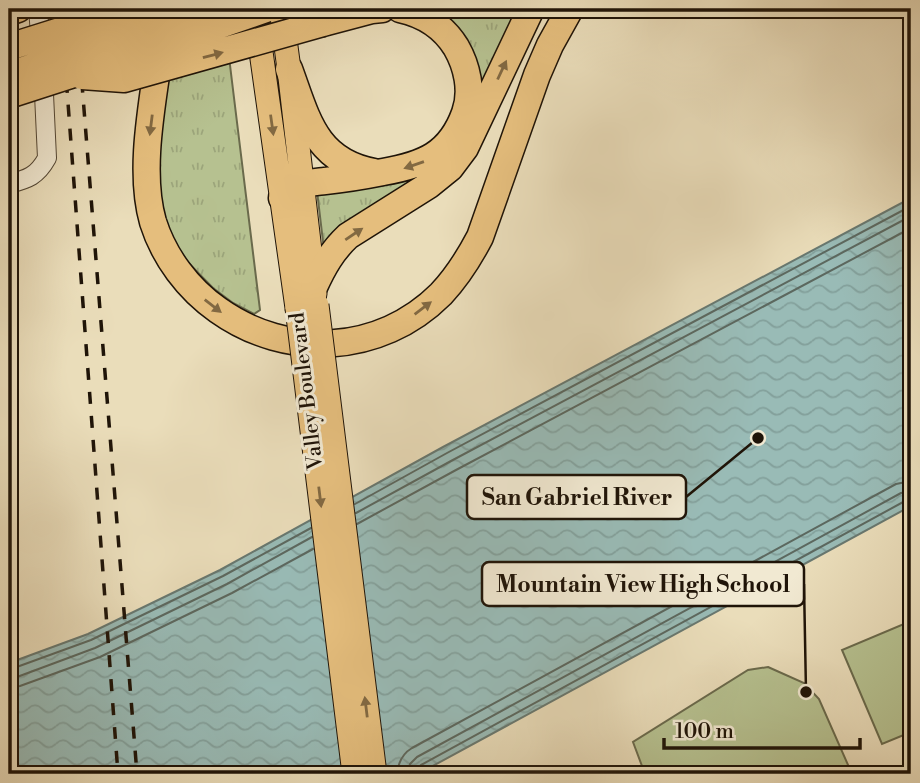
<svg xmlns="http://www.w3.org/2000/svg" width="920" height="783" font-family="'Libre Bodoni',serif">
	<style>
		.grass { fill: url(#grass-tufts); stroke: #6a6a4c; stroke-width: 2 }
		.pitch { fill: #b6c190; stroke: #6a6a4c; stroke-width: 2 }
		.water { fill: url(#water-waves); stroke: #687870; stroke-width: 2 }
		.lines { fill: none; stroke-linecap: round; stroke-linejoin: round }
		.shore { stroke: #5c685f; stroke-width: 2 }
		.minor-casing { stroke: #524634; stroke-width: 20 }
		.major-casing { stroke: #1f1408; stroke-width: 25 }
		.highway-casing { stroke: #1f1408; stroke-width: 29 }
		.minor { stroke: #f1e9d2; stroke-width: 18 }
		.major { stroke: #e5be7d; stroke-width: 23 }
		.highway { stroke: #e5be7d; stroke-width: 26 }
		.rail { stroke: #1f1408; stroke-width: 3.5; stroke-dasharray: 12 12; stroke-linecap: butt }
		.major-bridge-casing { stroke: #1f1408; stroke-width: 25; stroke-linecap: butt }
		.highway-bridge-casing { stroke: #1f1408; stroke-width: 29; stroke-linecap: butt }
		.major-bridge { stroke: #e5be7d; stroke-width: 23 }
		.highway-bridge { stroke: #e5be7d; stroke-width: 26 }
		.oneway { fill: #826942 }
		.labels { text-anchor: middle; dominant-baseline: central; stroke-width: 6; stroke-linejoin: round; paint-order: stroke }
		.street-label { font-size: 21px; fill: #1f1408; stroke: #f1e9d2 }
		.leader { fill: none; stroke: #1f1408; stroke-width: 2.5 }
		.callout-dot { fill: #1f1408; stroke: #f1e9d2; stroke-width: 2.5 }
		.callout { fill: #f1e9d2; stroke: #1f1408; stroke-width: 2.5 }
		.callout-label { font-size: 23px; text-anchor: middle; font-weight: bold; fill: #1f1408 }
	</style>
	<defs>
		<pattern id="grass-tufts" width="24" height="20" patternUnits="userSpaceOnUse" patternTransform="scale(1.75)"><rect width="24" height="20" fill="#b6c190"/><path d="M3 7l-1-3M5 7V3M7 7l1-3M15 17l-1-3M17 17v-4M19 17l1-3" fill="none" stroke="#9ca57b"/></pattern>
		<pattern id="water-waves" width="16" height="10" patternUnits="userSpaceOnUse" patternTransform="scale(1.75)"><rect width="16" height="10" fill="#99bbb6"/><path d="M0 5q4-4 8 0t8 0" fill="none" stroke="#83a09b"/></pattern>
	</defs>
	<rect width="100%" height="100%" fill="#eaddba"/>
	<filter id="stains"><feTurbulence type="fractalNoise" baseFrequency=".00286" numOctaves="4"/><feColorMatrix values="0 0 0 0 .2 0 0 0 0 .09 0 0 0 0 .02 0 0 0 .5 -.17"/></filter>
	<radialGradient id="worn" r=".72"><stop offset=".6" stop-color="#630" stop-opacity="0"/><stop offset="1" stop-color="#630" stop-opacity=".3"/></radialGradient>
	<path class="grass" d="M 425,9 L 522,9 L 459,144 L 324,250 L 317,191 L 405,178 L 471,105 Z
		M 229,57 L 260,310 L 254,314 L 233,303 L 213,288 L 172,246 L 154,187 L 167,71 Z"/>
	<path class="pitch" d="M 911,621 L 911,732 L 882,744 L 842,650 Z
		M 768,667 L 804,683 L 819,699 L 852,774 L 645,774 L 633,742 L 748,670 Z"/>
	<path class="water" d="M 911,198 L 911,506 L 418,774 L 9,774 L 9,663 L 88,634 L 220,570 L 443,447 Z"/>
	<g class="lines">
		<path class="shore" d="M 355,504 L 447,453 L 911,206
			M 356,513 L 451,461 L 911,216
			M 357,524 L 456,470 L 911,228
			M 9,669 L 14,668 L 91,640 L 223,576 L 311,528
			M 9,678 L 17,677 L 95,648 L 227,584 L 312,537
			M 9,688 L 20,686 L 100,657 L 232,593 L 313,549
			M 397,774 C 398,763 402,754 412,748 L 896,484 L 911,481
			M 408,774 L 410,764 L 417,757 L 901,493 L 911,491
			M 417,774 L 417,769 L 421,765 L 905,501 L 911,500"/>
		<defs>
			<path id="minor" d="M 38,9 L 41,46
				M 9,184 C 28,179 37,176 47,158 L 43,73"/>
			<path id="major" d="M 255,9 L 297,308
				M 281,9 L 289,69 L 315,294"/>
			<path id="highway" d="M 9,12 L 18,9
				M 323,23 L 372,10 L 382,9
				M 160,48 C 153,101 138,170 153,222 C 164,257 188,289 218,310 C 287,359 380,355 441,294 C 457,277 469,258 480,237 L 537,75 L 550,45 L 570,9
				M 289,69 C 307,118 315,161 374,172
				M 282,198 C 293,183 307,183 325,181 C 344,179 363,176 383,172 C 423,165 450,155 465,113 C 473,91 467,66 456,47 C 443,26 423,14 400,9
				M 314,287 C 323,267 332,251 348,236 L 429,185 L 450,168 L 465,148 L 531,9"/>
		</defs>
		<use href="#minor" class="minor-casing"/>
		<use href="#major" class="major-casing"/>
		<use href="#highway" class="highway-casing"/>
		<use href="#minor" class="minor"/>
		<use href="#major" class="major"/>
		<use href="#highway" class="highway"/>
		<path class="rail" d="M 61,9 L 118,774
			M 76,9 L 137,774"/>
		<defs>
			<path id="major-bridge" d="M 317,305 L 375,774
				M 297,308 L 354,774"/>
			<path id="highway-bridge" d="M 9,47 L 130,9
				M 9,75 L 202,9
				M 82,76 L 124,79 L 323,23
				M 9,95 L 142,52 L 266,9"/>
		</defs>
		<use href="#major-bridge" class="major-bridge-casing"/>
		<use href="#highway-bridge" class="highway-bridge-casing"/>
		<use href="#major-bridge" class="major-bridge"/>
		<use href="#highway-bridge" class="highway-bridge"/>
	</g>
	<defs><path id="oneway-solid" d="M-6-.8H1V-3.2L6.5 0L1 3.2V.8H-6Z" transform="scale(1.75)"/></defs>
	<g class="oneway">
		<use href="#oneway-solid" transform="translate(213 55) rotate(-15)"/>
		<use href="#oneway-solid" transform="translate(502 70) rotate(-65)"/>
		<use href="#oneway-solid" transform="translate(151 125) rotate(97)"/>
		<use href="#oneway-solid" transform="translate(272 125) rotate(82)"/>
		<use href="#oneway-solid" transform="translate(414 165) rotate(161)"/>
		<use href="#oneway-solid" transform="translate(354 234) rotate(-34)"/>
		<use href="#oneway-solid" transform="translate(213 306) rotate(38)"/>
		<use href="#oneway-solid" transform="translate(423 308) rotate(-37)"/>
		<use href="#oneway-solid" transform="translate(320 497) rotate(83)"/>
		<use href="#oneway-solid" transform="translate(366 707) rotate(-97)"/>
	</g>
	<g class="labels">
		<g class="street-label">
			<text transform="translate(307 391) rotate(-97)">Valley Boulevard</text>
		</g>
	</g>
	<path class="leader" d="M758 438L686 497M806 692L804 584"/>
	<g class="callout-dot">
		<circle cx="758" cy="438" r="7"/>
		<circle cx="806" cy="692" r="7"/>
	</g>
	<g class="callout">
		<rect x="467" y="475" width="219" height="44" rx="7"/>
		<rect x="482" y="562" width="322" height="44" rx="7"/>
	</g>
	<g class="callout-label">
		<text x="577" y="505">San Gabriel River</text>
		<text x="643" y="592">Mountain View High School</text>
	</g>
	<rect width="920" height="783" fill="none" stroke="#eaddba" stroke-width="35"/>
	<rect x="10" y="10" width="899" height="762" fill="none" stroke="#1f1408" stroke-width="3.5"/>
	<rect x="18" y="18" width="885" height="748" fill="none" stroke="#1f1408" stroke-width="2"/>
	<path d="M664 738v10h196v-10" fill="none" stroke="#1f1408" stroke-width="3.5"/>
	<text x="675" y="738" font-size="21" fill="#1f1408" stroke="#f1e9d2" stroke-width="5" paint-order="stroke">100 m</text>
	<rect width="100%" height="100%" filter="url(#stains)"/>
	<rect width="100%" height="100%" fill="url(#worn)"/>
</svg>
